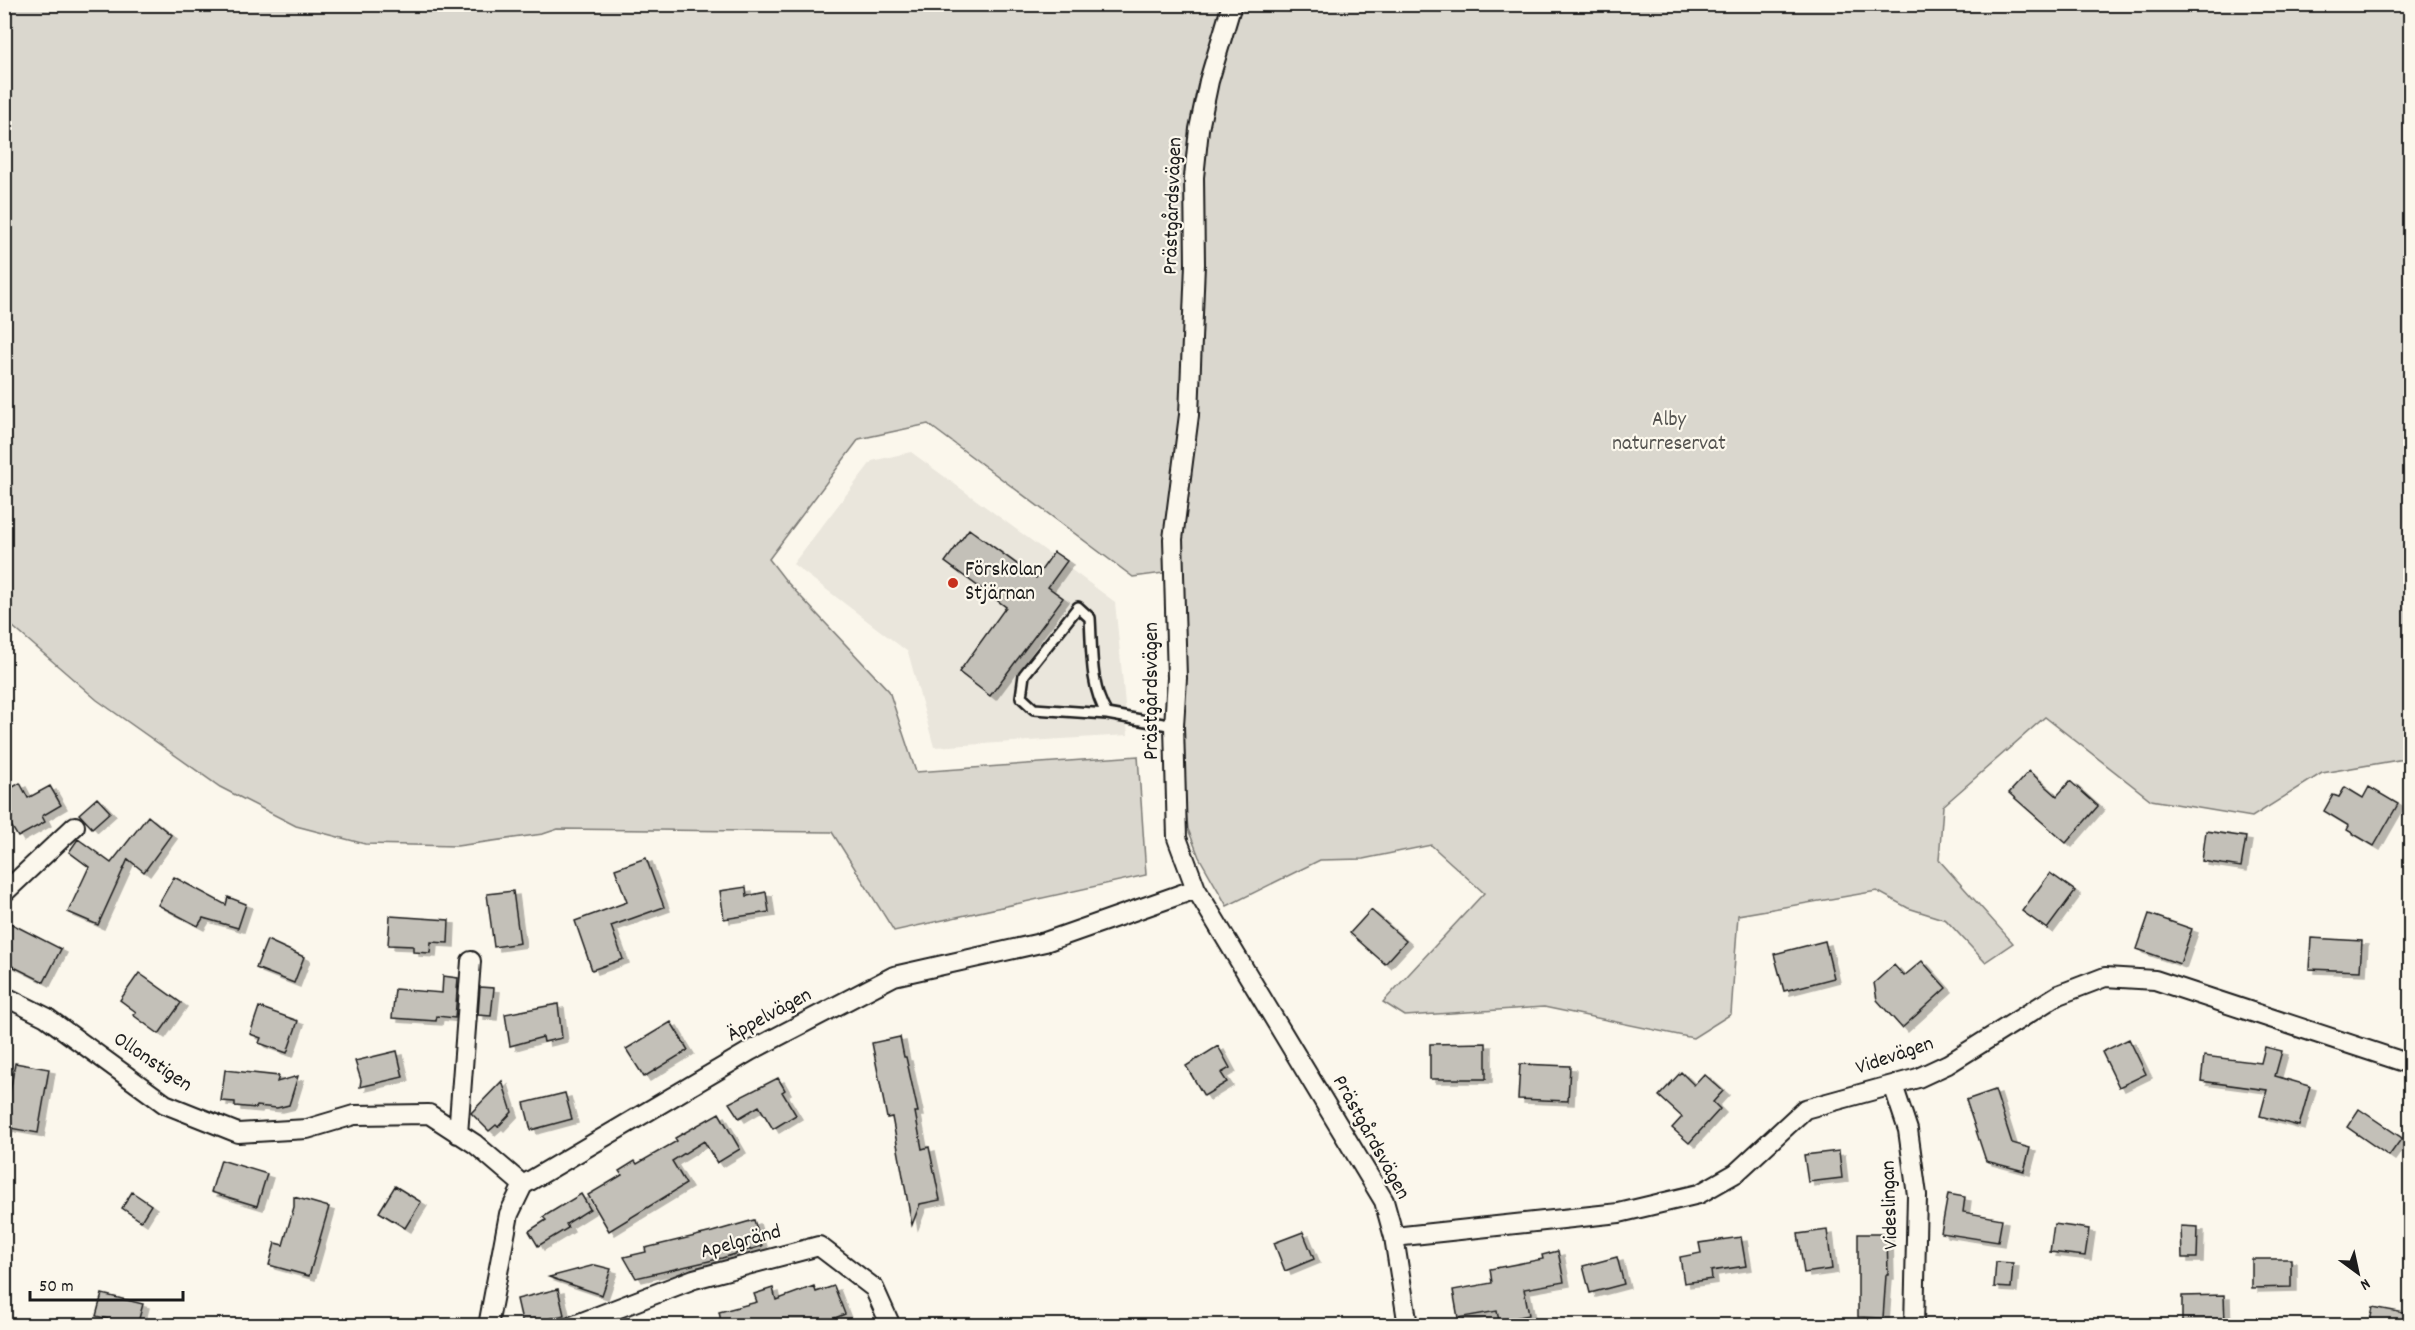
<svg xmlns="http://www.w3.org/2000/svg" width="2415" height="1330" font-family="Dekko,sans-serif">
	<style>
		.built { fill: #eae6dc }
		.green { fill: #dad7ce; stroke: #7b7a75; stroke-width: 1.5 }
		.building { fill: #c3c0b8; stroke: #1c1c1c; stroke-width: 1.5; filter: url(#shadow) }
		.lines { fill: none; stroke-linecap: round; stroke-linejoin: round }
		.service-casing { stroke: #1c1c1c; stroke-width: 14 }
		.minor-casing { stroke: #1c1c1c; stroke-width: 22 }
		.service { stroke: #fbf7ec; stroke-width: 9 }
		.minor { stroke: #fbf7ec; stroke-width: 18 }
		.poi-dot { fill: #c8321e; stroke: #fbf7ec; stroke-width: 2 }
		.labels { text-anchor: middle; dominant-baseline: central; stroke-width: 4.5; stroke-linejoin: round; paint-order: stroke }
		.street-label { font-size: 21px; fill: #1c1c1c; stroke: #fbf7ec }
		.park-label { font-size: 21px; fill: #555451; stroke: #fbf7ec }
		.poi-label { font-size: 21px; fill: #1c1c1c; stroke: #fbf7ec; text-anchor: start }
	</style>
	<defs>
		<filter id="shadow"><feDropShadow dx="6" dy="4" stdDeviation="0" flood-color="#0004"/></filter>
	</defs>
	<rect width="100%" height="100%" fill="#fbf7ec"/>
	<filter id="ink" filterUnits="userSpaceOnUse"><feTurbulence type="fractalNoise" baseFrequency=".0167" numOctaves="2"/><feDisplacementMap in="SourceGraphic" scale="12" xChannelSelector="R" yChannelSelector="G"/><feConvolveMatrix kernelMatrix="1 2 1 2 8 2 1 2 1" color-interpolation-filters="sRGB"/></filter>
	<g filter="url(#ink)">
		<path class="built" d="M 911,452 L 1115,602 L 1128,735 L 934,747 L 908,652 L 793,564 L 872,461 Z"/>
		<path class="green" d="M 5,5 L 2410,5 L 2410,758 L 2322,773 L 2252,817 L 2151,800 L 2045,717 L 1943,806 L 1939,860 L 2013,943 L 1985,962 L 1946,920 L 1908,908 L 1877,891 L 1738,915 L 1731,1014 L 1693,1038 L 1544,1007 L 1405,1016 L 1383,1002 L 1484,893 L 1431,845 L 1363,859 L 1320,860 L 1227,906 L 1199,857 L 1188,829 L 1181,761 L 1171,572 L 1133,577 L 928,424 L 859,439 L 769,559 L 786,581 L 889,691 L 916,772 L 1138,756 L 1146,875 L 894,931 L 832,832 L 558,829 L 543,834 L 457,846 L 365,844 L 296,826 L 220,787 L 97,700 L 5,620 Z"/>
		<path class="building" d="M 969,529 L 1036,578 L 1054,552 L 1067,561 L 1048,587 L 1063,598 L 990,696 L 959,672 L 1006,607 L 945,562 Z
			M 2029,771 L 2057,796 L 2070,781 L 2098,806 L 2066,843 L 2009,793 Z
			M 20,783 L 28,798 L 50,786 L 61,805 L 42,816 L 45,822 L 18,837 L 4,814 L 4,792 Z
			M 2345,787 L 2363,798 L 2369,787 L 2398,804 L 2374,846 L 2347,830 L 2349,826 L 2324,811 L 2333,795 L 2339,797 Z
			M 97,798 L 110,812 L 92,828 L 79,814 Z
			M 148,816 L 171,835 L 144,872 L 128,859 L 98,925 L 68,912 L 89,867 L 69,852 L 78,839 L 111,863 Z
			M 2206,831 L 2246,837 L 2241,867 L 2202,861 Z
			M 646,858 L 664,907 L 611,926 L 623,959 L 592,970 L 575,921 L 627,902 L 615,869 Z
			M 2050,873 L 2075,891 L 2047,929 L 2022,911 Z
			M 174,877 L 226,905 L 228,897 L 246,904 L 238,928 L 203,918 L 198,926 L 158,905 Z
			M 746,887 L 747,896 L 766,892 L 769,912 L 724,919 L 720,891 Z
			M 513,891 L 520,943 L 494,947 L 487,894 Z
			M 1371,910 L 1406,941 L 1385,964 L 1350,933 Z
			M 2149,914 L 2192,929 L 2180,964 L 2137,949 Z
			M 390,916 L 449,920 L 448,943 L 431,942 L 430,953 L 413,952 L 413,946 L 388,945 Z
			M 4,920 L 61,949 L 44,982 L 4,962 Z
			M 2311,938 L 2362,941 L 2360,971 L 2309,969 Z
			M 267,940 L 304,957 L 294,983 L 256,968 Z
			M 1825,941 L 1834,978 L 1784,991 L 1774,954 Z
			M 1922,961 L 1946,988 L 1902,1028 L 1877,1000 L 1874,983 L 1894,965 L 1904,976 Z
			M 139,973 L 181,1003 L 159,1034 L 133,1015 L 136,1012 L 120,1000 Z
			M 443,976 L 458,978 L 455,1018 L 437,1016 L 436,1021 L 392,1018 L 395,989 L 442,993 Z
			M 480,987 L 494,988 L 491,1016 L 478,1015 Z
			M 558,1004 L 562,1038 L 544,1042 L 543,1037 L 510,1046 L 505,1014 Z
			M 259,1007 L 298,1021 L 287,1053 L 259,1043 L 261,1038 L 250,1034 Z
			M 671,1022 L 688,1050 L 644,1077 L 626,1049 Z
			M 900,1037 L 904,1057 L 906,1057 L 918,1112 L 915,1112 L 922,1149 L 929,1147 L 940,1200 L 920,1204 L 912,1225 L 892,1117 L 887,1118 L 872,1043 Z
			M 2129,1039 L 2146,1074 L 2119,1087 L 2102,1052 Z
			M 1486,1043 L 1486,1079 L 1430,1079 L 1430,1044 Z
			M 1218,1046 L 1230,1068 L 1221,1073 L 1227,1082 L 1204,1096 L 1186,1066 Z
			M 2265,1047 L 2282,1051 L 2275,1076 L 2310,1086 L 2299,1126 L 2260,1116 L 2267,1090 L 2201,1081 L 2204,1056 L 2261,1063 Z
			M 397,1051 L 403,1077 L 360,1087 L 361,1080 L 355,1061 Z
			M 15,1063 L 49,1069 L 38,1133 L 4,1127 Z
			M 1520,1064 L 1570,1066 L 1568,1101 L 1518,1099 Z
			M 225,1070 L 279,1076 L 277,1082 L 298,1076 L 289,1105 L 277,1108 L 257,1106 L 256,1108 L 235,1106 L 235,1102 L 221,1101 Z
			M 1681,1072 L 1694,1085 L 1704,1074 L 1723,1091 L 1713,1102 L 1720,1109 L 1689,1143 L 1672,1128 L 1682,1117 L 1659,1096 Z
			M 778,1078 L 785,1090 L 782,1092 L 796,1115 L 773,1129 L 759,1106 L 739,1118 L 729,1103 Z
			M 502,1081 L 512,1112 L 498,1127 L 496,1125 L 489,1131 L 471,1113 Z
			M 1995,1090 L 2012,1143 L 2030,1148 L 2024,1171 L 1986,1161 L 1966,1100 Z
			M 565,1093 L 572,1119 L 531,1130 L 524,1103 Z
			M 2359,1109 L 2402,1138 L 2389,1156 L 2347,1127 Z
			M 719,1113 L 740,1149 L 717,1163 L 704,1141 L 672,1161 L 686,1184 L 609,1231 L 588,1195 L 622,1175 L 619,1171 L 635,1161 L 637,1164 L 677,1141 L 675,1138 Z
			M 1839,1151 L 1842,1178 L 1808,1182 L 1804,1155 Z
			M 221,1160 L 267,1174 L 257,1206 L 211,1192 Z
			M 395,1186 L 421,1202 L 405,1228 L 379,1212 Z
			M 132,1192 L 151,1205 L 141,1221 L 122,1208 Z
			M 581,1194 L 590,1209 L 566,1224 L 568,1228 L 538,1246 L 529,1231 L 546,1220 L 543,1217 Z
			M 1948,1194 L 1965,1197 L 1963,1212 L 2002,1219 L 1998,1242 L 1941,1233 Z
			M 294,1197 L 329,1207 L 309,1276 L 269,1265 L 275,1243 L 283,1245 L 294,1207 Z
			M 754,1220 L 762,1246 L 722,1258 L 636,1278 L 624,1257 L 646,1252 L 645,1248 L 712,1232 Z
			M 2054,1224 L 2089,1229 L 2085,1256 L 2050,1252 Z
			M 2181,1226 L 2198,1227 L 2197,1258 L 2182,1258 Z
			M 1827,1230 L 1832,1269 L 1804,1273 L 1798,1234 Z
			M 1303,1232 L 1314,1259 L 1285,1271 L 1274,1243 Z
			M 1858,1234 L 1887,1234 L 1888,1275 L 1886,1275 L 1883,1318 L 1858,1317 Z
			M 1741,1237 L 1746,1266 L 1711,1271 L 1712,1279 L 1684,1283 L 1680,1257 L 1701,1253 L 1699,1243 Z
			M 1558,1251 L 1564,1282 L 1524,1289 L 1529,1315 L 1499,1321 L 1497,1311 L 1458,1318 L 1453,1290 L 1492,1283 L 1490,1269 L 1543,1259 L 1542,1255 Z
			M 1617,1257 L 1624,1284 L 1590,1293 L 1583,1266 Z
			M 2252,1259 L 2291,1259 L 2291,1287 L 2252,1288 Z
			M 1996,1262 L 2013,1263 L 2011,1288 L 1994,1287 Z
			M 595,1265 L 611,1269 L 602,1295 L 549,1277 Z
			M 814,1286 L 816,1292 L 834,1286 L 845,1314 L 815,1326 L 722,1326 L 719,1312 L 757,1302 L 754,1294 L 773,1288 L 776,1300 Z
			M 558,1289 L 564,1315 L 523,1325 L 517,1299 Z
			M 102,1294 L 143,1304 L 137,1326 L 106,1326 L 108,1319 L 96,1316 Z
			M 2224,1295 L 2225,1324 L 2182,1325 L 2182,1296 Z
			M 2373,1307 L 2410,1314 L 2410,1326 L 2369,1326 Z"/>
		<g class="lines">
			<defs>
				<path id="service" d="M 1107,714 C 1090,688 1092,648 1090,618 L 1078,607 L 1024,675 L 1021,697 L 1034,709 L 1107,714 L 1174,726"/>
				<path id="minor" d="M 1232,4 L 1209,81 L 1199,129 L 1194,177 L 1195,264 L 1189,415 L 1173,539 L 1177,678 L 1174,726 L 1177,838 L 1196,889 L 1384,1201 L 1394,1237 L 1408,1326
					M 4,893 L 75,826
					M 4,996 L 46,1017 L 165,1104 L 238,1133 L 307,1129 L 354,1115 L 429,1114 L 475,1144 L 523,1185
					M 1893,1085 L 1908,1130 L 1917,1195 L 1914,1326
					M 458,1134 L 471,961
					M 1394,1237 L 1619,1213 L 1699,1194 L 1736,1173 L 1805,1109 L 1918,1078 L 1948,1064 L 2058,995 L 2105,977 L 2155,980 L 2410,1064
					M 488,1326 L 509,1214 L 523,1185 L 750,1051 L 894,976 L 1045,942 L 1196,889
					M 572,1326 L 694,1279 L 819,1246 L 874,1288 L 891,1326"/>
			</defs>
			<use href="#service" class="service-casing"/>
			<use href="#minor" class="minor-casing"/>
			<use href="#service" class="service"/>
			<use href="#minor" class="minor"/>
		</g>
	</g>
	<circle class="poi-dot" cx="953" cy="583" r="6"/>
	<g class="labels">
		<g class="street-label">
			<text transform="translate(1174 206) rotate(-88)">Prästgårdsvägen</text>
			<text transform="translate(1153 691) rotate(-90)">Prästgårdsvägen</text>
			<text transform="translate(770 1016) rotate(-28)">Äppelvägen</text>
			<text transform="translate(1895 1057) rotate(-19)">Videvägen</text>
			<text transform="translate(152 1063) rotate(34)">Ollonstigen</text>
			<text transform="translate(1370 1138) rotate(61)">Prästgårdsvägen</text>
			<text transform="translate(1891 1205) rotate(-92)">Videslingan</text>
			<text transform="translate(741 1243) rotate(-15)">Apelgränd</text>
		</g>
		<g class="park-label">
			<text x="1669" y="421">Alby<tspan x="1669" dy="24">naturreservat</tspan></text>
		</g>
		<g class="poi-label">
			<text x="965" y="571">Förskolan<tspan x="965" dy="24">Stjärnan</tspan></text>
		</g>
	</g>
	<rect width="2415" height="1330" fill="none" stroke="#fbf7ec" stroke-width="24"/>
	<rect x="12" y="12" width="2391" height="1306" fill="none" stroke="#1c1c1c" stroke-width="2" filter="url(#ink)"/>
	<g transform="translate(2358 1273) rotate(147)" stroke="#fbf7ec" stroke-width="4.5" paint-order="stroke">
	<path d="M0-4.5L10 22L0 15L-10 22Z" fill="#1c1c1c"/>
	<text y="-9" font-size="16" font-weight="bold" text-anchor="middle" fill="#1c1c1c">N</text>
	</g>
	<path d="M30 1291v9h153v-9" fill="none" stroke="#1c1c1c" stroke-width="3"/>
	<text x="39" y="1291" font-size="18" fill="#1c1c1c" stroke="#fbf7ec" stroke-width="4.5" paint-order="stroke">50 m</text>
</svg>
